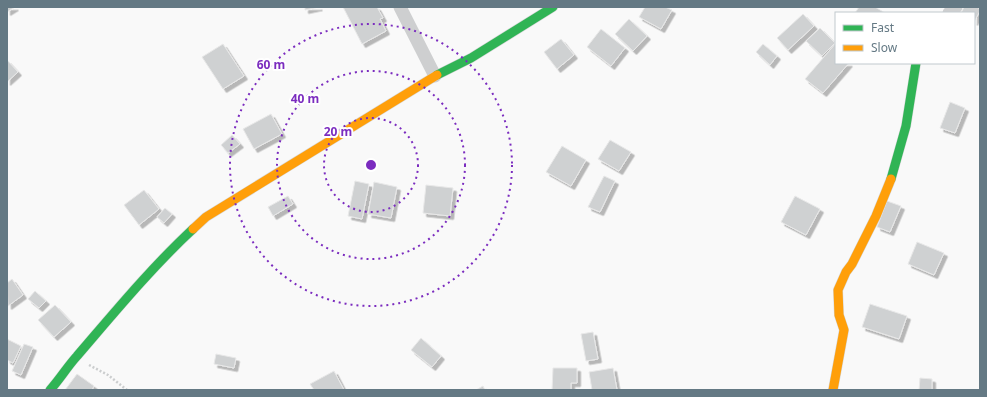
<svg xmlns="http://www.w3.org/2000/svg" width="987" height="397" font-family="'Noto Sans',sans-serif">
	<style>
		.building { fill: #cfd1d2; stroke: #e8e8e8; filter: url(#shadow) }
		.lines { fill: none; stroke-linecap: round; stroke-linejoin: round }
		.fast-casing { stroke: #d6d7d8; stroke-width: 10 }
		.slow-casing { stroke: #d6d7d8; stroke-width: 10 }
		.path { stroke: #cbcdce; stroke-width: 2.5; stroke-dasharray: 2 2; stroke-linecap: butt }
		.street { stroke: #cecfd0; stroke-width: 13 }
		.fast { stroke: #30b455; stroke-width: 9 }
		.slow { stroke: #ff9f0a; stroke-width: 9 }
		.ring { fill: none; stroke: #7b2cbf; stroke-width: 2; stroke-dasharray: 2 4 }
		.centre { fill: #7b2cbf; stroke: #fff; stroke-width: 2 }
		.ring-label { font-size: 12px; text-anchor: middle; font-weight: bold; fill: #7b2cbf; stroke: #fff; stroke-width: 4; stroke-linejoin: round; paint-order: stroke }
	</style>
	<defs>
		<filter id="shadow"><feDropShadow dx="3.5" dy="3.5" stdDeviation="0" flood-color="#0004"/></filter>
	</defs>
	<rect width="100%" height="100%" fill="#f9f9f9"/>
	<path class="building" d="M 7,7 L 15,7 L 7,12 Z
		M 305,7 L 319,7 L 305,10 Z
		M 343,7 L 377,7 L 383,18 L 380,19 L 386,31 L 362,44 Z
		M 645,7 L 665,7 L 672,10 L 661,29 L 639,17 Z
		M 859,7 L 875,7 L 885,13 L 855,13 Z
		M 964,7 L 977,7 L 980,9 L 980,11 L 974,22 L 974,13 L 961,13 Z
		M 803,14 L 814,26 L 788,50 L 777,38 Z
		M 629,19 L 647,36 L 633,51 L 615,34 Z
		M 820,28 L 835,43 L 822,56 L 806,41 Z
		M 601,29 L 625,48 L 611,66 L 587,47 Z
		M 561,39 L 574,55 L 557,69 L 544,52 Z
		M 836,43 L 836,63 L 849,63 L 823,93 L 805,79 Z
		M 223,44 L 244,76 L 223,89 L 202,57 Z
		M 763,44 L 777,56 L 770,65 L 756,52 Z
		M 7,60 L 18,72 L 7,82 Z
		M 950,102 L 965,108 L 955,133 L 940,128 Z
		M 271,114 L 282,134 L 254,149 L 243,129 Z
		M 232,135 L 240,144 L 228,153 L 221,145 Z
		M 610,140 L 631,152 L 619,171 L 598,159 Z
		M 562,146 L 586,160 L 571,186 L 546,172 Z
		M 604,176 L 615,181 L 600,212 L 588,207 Z
		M 355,181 L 369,184 L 362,219 L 348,216 Z
		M 374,182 L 397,187 L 391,218 L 368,214 Z
		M 426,185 L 453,188 L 450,216 L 423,213 Z
		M 144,190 L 159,209 L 139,225 L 124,205 Z
		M 288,196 L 293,204 L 273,216 L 268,207 Z
		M 795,196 L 820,209 L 806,235 L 781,222 Z
		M 887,201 L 901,206 L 890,232 L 877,227 Z
		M 165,208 L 172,214 L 164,223 L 157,217 Z
		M 917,242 L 944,253 L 934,275 L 908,264 Z
		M 12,279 L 23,295 L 8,306 L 7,283 Z
		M 35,291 L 46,301 L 39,308 L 28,299 Z
		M 870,304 L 907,316 L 899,339 L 862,327 Z
		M 55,305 L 71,322 L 54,337 L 38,320 Z
		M 593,332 L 598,359 L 586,361 L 581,334 Z
		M 421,338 L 441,356 L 432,367 L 411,350 Z
		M 7,339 L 21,346 L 13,363 L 7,360 Z
		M 24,344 L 33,347 L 21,375 L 12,371 Z
		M 216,354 L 236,358 L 234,368 L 214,364 Z
		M 553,368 L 577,368 L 577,383 L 571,383 L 571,390 L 552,390 Z
		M 613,368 L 617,390 L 592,390 L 589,372 Z
		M 334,371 L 344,390 L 314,390 L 310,384 Z
		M 77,374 L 94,386 L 92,390 L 65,390 Z
		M 920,378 L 932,379 L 932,390 L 919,390 Z
		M 483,386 L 485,390 L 476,390 Z"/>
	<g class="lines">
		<defs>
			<path id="fast" d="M 437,75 L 471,58 L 553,7
				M 891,179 L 906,126 L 916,63
				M 50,390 C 60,379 67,367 77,356 C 114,313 151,268 193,229"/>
			<path id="slow" d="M 193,229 L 206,217 L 437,75
				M 833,390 L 844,330 L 839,315 L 838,290 L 846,272 L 852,264 L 876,216 L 891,179"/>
		</defs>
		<use href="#fast" class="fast-casing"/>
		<use href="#slow" class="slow-casing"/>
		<path class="path" d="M 89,365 L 108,375 L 127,390"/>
		<path class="street" d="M 400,7 L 435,76
			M 949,13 L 956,7"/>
		<use href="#fast" class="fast"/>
		<use href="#slow" class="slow"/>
	</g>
	<g class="ring">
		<circle cx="371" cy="165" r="47"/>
		<circle cx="371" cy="165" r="94"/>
		<circle cx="371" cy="165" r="141"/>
	</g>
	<circle cx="371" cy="165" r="6" class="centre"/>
	<g class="ring-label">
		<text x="271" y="69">60 m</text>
		<text x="305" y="103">40 m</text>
		<text x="338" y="136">20 m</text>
	</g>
	<rect width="987" height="397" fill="none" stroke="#647984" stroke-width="16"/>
	<rect x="835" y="12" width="140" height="52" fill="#ffffff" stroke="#c1c9ce"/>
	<rect x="843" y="25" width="20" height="6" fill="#30b455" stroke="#c1c9ce"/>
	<text x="871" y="32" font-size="12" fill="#647984">Fast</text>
	<rect x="843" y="45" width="20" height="6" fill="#ff9f0a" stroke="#c1c9ce"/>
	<text x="871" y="52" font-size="12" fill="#647984">Slow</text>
</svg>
